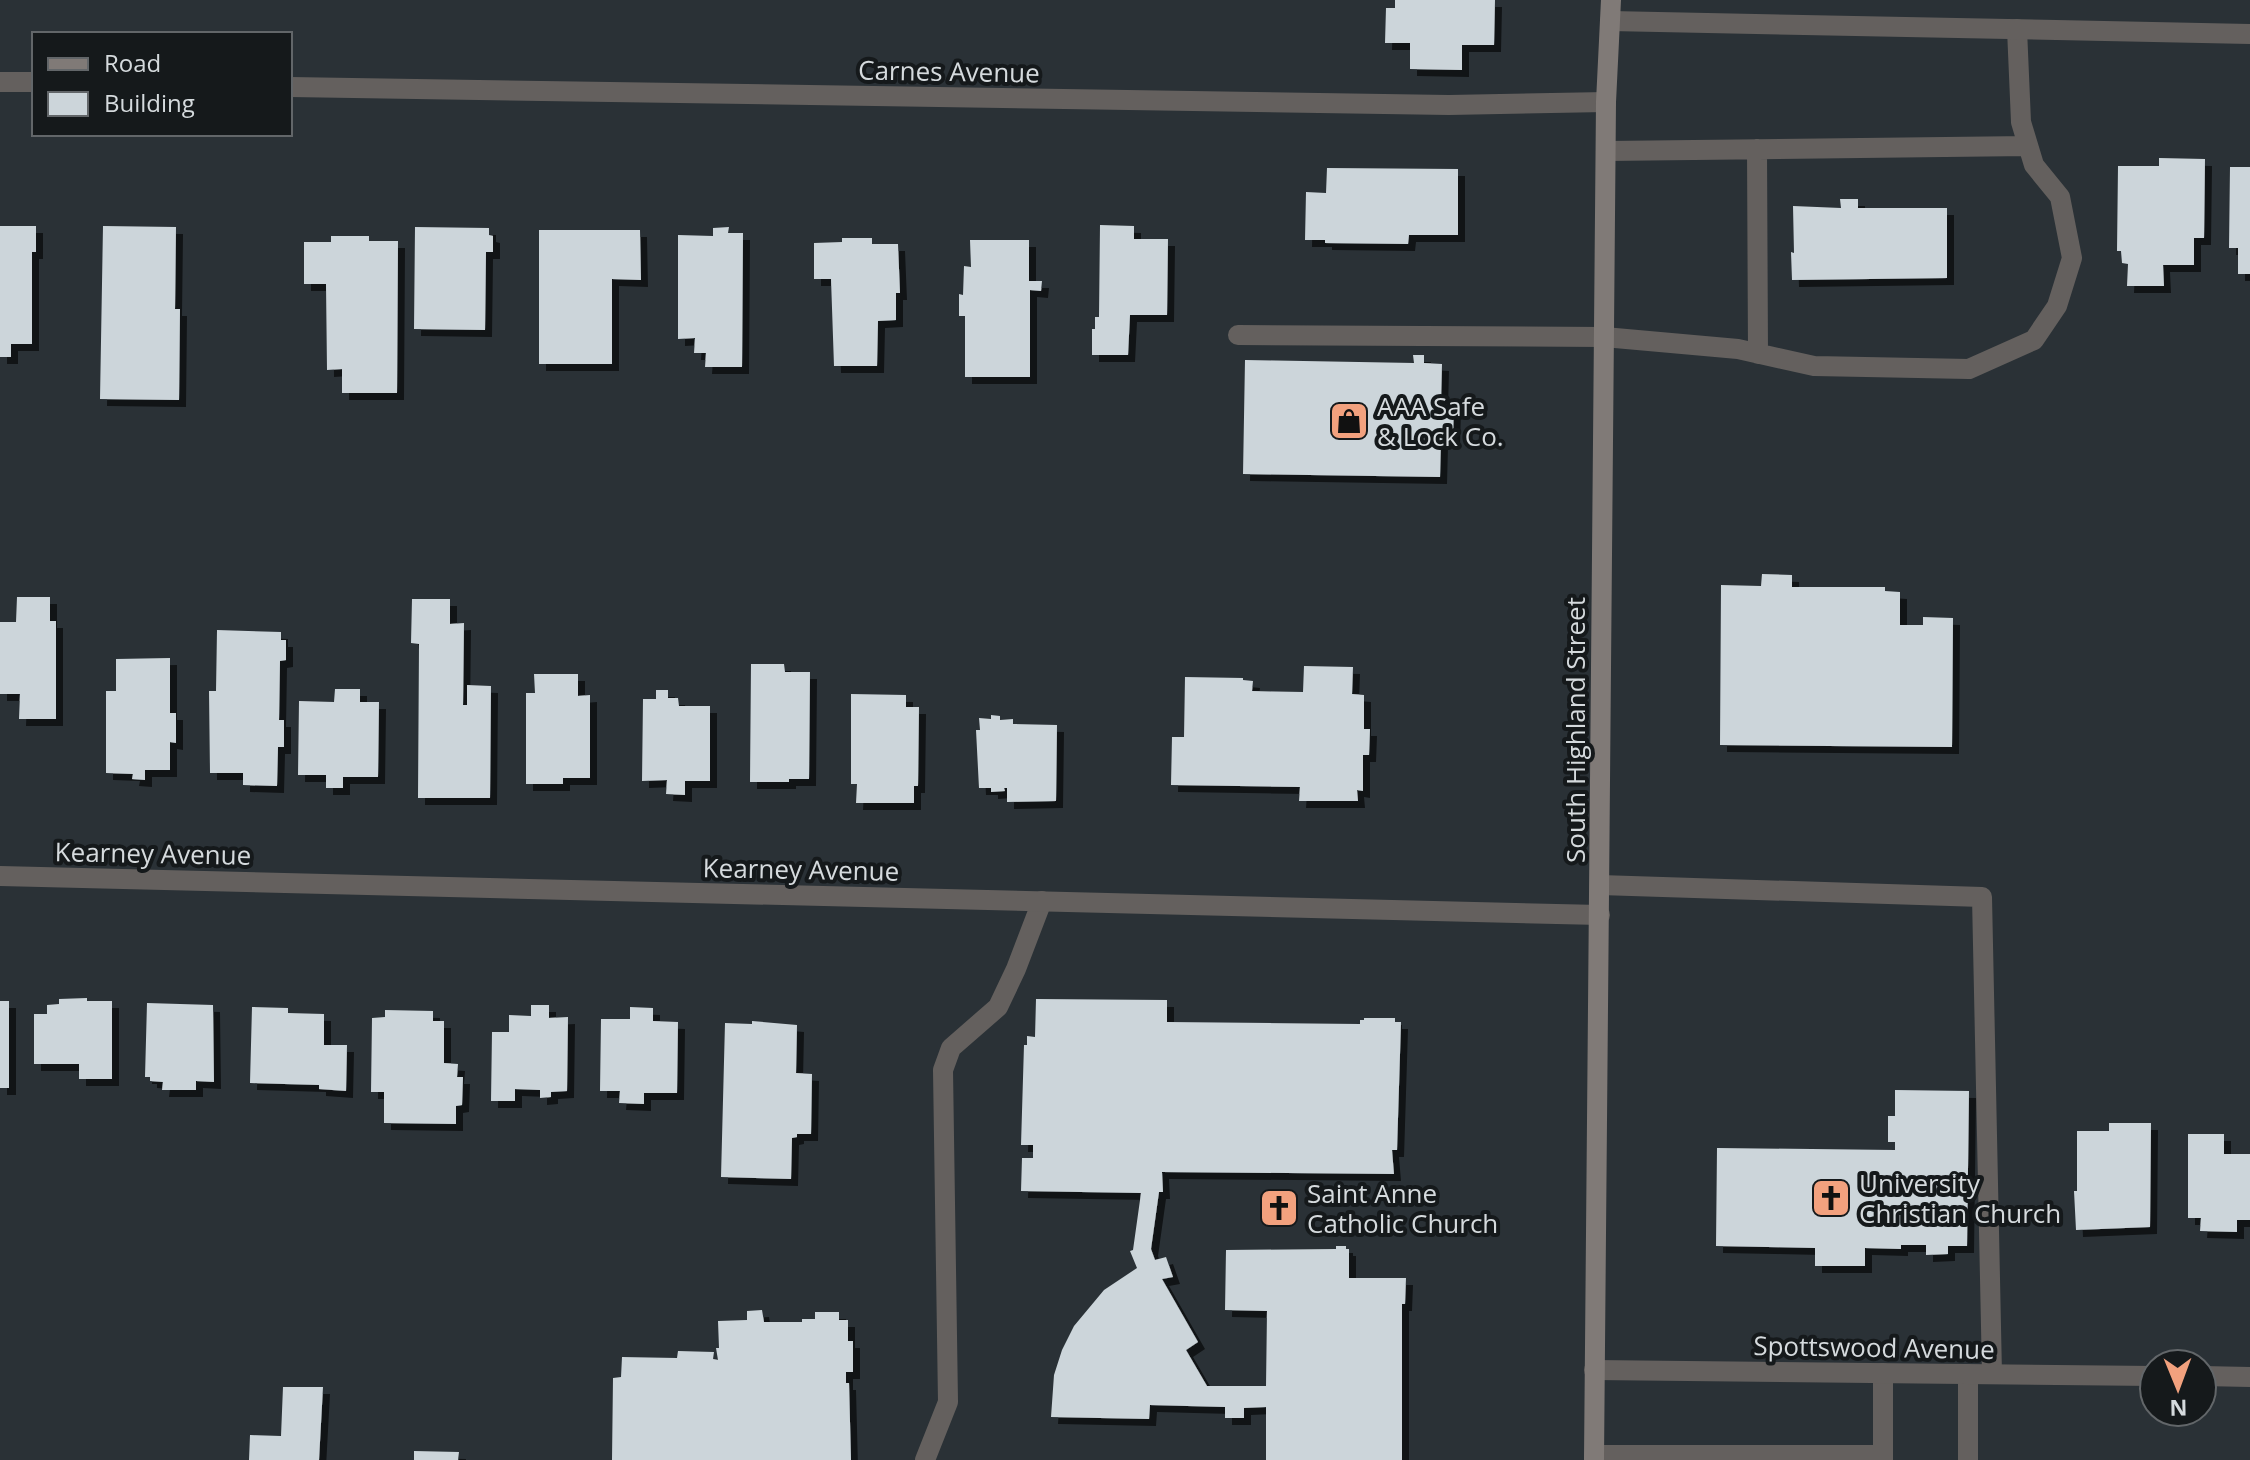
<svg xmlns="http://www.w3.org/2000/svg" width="2250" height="1460" font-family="'Open Sans',sans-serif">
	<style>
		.building { fill: #ccd5da; filter: url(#shadow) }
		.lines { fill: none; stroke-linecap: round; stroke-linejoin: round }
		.service { stroke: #64605e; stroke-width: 20 }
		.minor { stroke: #64605e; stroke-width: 20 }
		.tertiary { stroke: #64605e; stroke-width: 20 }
		.secondary { stroke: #807a77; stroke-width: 20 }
		.labels { text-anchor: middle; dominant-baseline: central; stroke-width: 8; stroke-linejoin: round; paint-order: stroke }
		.street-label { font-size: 26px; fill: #d5dadd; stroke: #15191b }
		.poi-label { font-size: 26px; fill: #d5dadd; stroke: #15191b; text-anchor: start }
	</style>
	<defs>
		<filter id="shadow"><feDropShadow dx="7" dy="7" stdDeviation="0" flood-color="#0009"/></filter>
	</defs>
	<rect width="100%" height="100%" fill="#2a3136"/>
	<path class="building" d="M 1395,0 L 1495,0 L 1494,45 L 1462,45 L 1462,70 L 1410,69 L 1410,43 L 1385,43 L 1386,8 L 1395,8 Z
		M 2159,158 L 2205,159 L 2204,238 L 2194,238 L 2194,265 L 2163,265 L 2164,286 L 2127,286 L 2128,264 L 2122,263 L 2121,251 L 2117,251 L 2118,166 L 2159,166 Z
		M 2230,167 L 2250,167 L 2250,274 L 2238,274 L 2238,248 L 2229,248 Z
		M 1327,168 L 1458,169 L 1458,235 L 1409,235 L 1408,244 L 1325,243 L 1325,240 L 1305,240 L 1306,192 L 1326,193 Z
		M 1840,199 L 1858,199 L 1858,208 L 1947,208 L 1947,278 L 1792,280 L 1791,252 L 1794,253 L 1793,206 L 1841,208 Z
		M 1100,225 L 1134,226 L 1134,239 L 1168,239 L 1167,315 L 1130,315 L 1128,355 L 1092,355 L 1092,329 L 1095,329 L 1095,317 L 1099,317 Z
		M 0,226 L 36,226 L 36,252 L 32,252 L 32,344 L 11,344 L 11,357 L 0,357 Z
		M 103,226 L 176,227 L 175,309 L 180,309 L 179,400 L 100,399 Z
		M 415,227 L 489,228 L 489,235 L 493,236 L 493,252 L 486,252 L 485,330 L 414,329 Z
		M 729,227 L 728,233 L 743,233 L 742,367 L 705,367 L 706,353 L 694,353 L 695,338 L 678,339 L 678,235 L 713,236 L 713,228 Z
		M 539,230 L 640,230 L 641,280 L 612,279 L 612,364 L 539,364 Z
		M 331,236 L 369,236 L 369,241 L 398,241 L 397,393 L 342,393 L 342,369 L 327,370 L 326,284 L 304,284 L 304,242 L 331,242 Z
		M 842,238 L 872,238 L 872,244 L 898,244 L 900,293 L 896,293 L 896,320 L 878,321 L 877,366 L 834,366 L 831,279 L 814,279 L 814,243 L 842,242 Z
		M 970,240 L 1029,240 L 1029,281 L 1042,281 L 1041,291 L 1030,290 L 1030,377 L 965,377 L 965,316 L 959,316 L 959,294 L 963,295 L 964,266 L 971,267 Z
		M 1413,355 L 1424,355 L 1424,363 L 1442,364 L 1441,402 L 1454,402 L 1453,439 L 1441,440 L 1440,477 L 1243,474 L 1245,360 L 1414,363 Z
		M 1762,574 L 1792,575 L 1792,587 L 1885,587 L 1885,591 L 1900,592 L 1900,625 L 1923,625 L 1923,617 L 1953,618 L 1952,747 L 1720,745 L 1721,585 L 1761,586 Z
		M 17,597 L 50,597 L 50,621 L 56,621 L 56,719 L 19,719 L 20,694 L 0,694 L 0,622 L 16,622 Z
		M 412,599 L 450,599 L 450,624 L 464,623 L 463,705 L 467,705 L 467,685 L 491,686 L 490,798 L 418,798 L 419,644 L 411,643 Z
		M 217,630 L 281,632 L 281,640 L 286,640 L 286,660 L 280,661 L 279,720 L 284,720 L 284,747 L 278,747 L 277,786 L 243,785 L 243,773 L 210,773 L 209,691 L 216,691 Z
		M 170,658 L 170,713 L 176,713 L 176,743 L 170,742 L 170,770 L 145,770 L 145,780 L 132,779 L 133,774 L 106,773 L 106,691 L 116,691 L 116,659 Z
		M 751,664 L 784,664 L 785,672 L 810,672 L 809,779 L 789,779 L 789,782 L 750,782 Z
		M 1304,666 L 1353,667 L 1352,694 L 1364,695 L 1364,729 L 1370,729 L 1369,755 L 1363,755 L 1363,791 L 1357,790 L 1358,801 L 1299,801 L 1300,787 L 1171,785 L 1172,737 L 1184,737 L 1185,677 L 1243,678 L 1243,680 L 1253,681 L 1252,691 L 1303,692 Z
		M 534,674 L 578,674 L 578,696 L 590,695 L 590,778 L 563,778 L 563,784 L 526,784 L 526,693 L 535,693 Z
		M 335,689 L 360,689 L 360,702 L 379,702 L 378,777 L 343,777 L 343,788 L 326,788 L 326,775 L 298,775 L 299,701 L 334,702 Z
		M 656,690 L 668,690 L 668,698 L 678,698 L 679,706 L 710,706 L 710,781 L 685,781 L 685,795 L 666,794 L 667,780 L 642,781 L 643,699 L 656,699 Z
		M 851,694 L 906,695 L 906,707 L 919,707 L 918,786 L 914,786 L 914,803 L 856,803 L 857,784 L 851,784 Z
		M 991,715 L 1000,716 L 1000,720 L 1013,719 L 1013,724 L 1057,725 L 1056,801 L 1007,802 L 1007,788 L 1004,788 L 1005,791 L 991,792 L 991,788 L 979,788 L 976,730 L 980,730 L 979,718 L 991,719 Z
		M 87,998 L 87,1001 L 112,1001 L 112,1079 L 79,1079 L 79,1064 L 34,1064 L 34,1014 L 47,1014 L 47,1005 L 59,1004 L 59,999 Z
		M 1036,999 L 1167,1000 L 1167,1022 L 1360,1024 L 1360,1020 L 1364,1020 L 1364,1018 L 1395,1018 L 1395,1022 L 1401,1022 L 1397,1150 L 1392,1150 L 1394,1174 L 1162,1172 L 1163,1192 L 1159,1192 L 1151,1249 L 1155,1260 L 1166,1257 L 1173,1277 L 1162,1279 L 1198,1342 L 1186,1350 L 1207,1386 L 1266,1386 L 1267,1311 L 1225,1310 L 1226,1250 L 1336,1249 L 1336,1246 L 1346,1246 L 1346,1249 L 1349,1249 L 1349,1278 L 1406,1278 L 1405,1304 L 1402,1304 L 1402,1460 L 1266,1460 L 1266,1407 L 1244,1408 L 1244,1418 L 1225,1418 L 1225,1407 L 1150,1405 L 1149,1419 L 1051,1417 L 1054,1375 L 1062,1350 L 1074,1326 L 1104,1290 L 1137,1268 L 1130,1251 L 1133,1250 L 1141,1193 L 1021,1191 L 1022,1158 L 1033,1158 L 1033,1145 L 1021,1145 L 1024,1045 L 1027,1045 L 1027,1036 L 1035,1037 Z
		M 0,1001 L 9,1001 L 9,1088 L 0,1088 Z
		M 147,1003 L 213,1005 L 214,1082 L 196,1081 L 196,1090 L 162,1090 L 163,1082 L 150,1081 L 150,1077 L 145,1077 Z
		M 531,1005 L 549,1005 L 549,1018 L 568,1017 L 567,1091 L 551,1092 L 551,1097 L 540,1098 L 540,1090 L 515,1089 L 515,1101 L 491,1101 L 492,1032 L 509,1032 L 509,1015 L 531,1016 Z
		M 252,1007 L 288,1008 L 288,1013 L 324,1014 L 324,1045 L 347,1045 L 346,1091 L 319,1089 L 319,1085 L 250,1083 Z
		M 630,1007 L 653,1008 L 653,1021 L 678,1022 L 677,1093 L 644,1093 L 644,1104 L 619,1103 L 620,1091 L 600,1091 L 601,1019 L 630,1019 Z
		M 385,1010 L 433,1011 L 433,1021 L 444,1021 L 444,1063 L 458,1064 L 457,1077 L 463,1077 L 462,1105 L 456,1106 L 456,1124 L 384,1123 L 384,1092 L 371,1092 L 372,1018 L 385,1017 Z
		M 752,1021 L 797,1025 L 796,1073 L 812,1074 L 811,1134 L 797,1134 L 797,1137 L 792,1138 L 791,1179 L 721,1177 L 725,1023 L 752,1024 Z
		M 1895,1090 L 1969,1091 L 1967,1246 L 1948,1246 L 1948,1254 L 1926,1255 L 1926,1245 L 1901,1245 L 1901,1249 L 1865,1248 L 1865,1266 L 1815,1266 L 1815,1248 L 1716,1246 L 1717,1148 L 1895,1150 L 1895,1142 L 1888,1142 L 1888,1116 L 1895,1116 Z
		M 2109,1123 L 2151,1123 L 2150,1227 L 2076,1230 L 2074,1191 L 2077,1191 L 2077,1131 L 2109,1131 Z
		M 2188,1134 L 2224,1134 L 2224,1154 L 2250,1154 L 2250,1220 L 2237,1220 L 2237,1232 L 2200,1231 L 2201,1218 L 2188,1218 Z
		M 762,1310 L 764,1322 L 802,1322 L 802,1319 L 815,1319 L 815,1312 L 839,1312 L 839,1320 L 848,1320 L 848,1341 L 853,1341 L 853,1372 L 846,1372 L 846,1383 L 849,1383 L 851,1460 L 612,1460 L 613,1378 L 621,1377 L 622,1357 L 677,1358 L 678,1351 L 714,1352 L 713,1359 L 718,1360 L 716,1348 L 719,1348 L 718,1321 L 747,1320 L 747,1311 Z
		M 283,1387 L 323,1387 L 319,1460 L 249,1460 L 250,1435 L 281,1436 Z
		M 414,1451 L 459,1452 L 458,1460 L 414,1460 Z"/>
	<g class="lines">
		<path class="service" d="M 1757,149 L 1758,354
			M 1607,151 L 2028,146
			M 1238,335 L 1604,337 L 1738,349 L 1814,366 L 1969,369 L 2034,340 L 2057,306 L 2072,258 L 2060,197 L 2034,165 L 2021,122 L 2017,29
			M 1600,885 L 1982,897 L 1992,1374
			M 1594,1455 L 1883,1455
			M 925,1460 L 948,1402 L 943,1070 L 951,1048 L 998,1007 L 1016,969 L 1042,901
			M 1883,1460 L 1883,1373
			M 1968,1460 L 1968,1374"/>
		<path class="minor" d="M 1610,21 L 2250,34
			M 0,82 L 34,82
			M 290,87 L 1449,105 L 1606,102
			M 0,876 L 1600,915"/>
		<path class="tertiary" d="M 1594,1370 L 2154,1376
			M 2202,1376 L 2250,1377"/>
		<path class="secondary" d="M 1594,1460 L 1606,102 L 1611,0"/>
	</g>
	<defs>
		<symbol id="shop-square" viewBox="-11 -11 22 22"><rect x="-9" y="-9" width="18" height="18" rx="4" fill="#f2a17e" stroke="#15191b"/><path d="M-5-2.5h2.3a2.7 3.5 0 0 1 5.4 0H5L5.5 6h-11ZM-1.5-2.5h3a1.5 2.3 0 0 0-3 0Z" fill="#111"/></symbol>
		<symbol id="church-square" viewBox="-11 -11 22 22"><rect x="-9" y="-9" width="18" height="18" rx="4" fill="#f2a17e" stroke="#15191b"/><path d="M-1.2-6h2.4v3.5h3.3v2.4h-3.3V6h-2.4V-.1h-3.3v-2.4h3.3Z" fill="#111"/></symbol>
	</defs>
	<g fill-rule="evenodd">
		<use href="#shop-square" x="1327" y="399" width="44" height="44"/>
		<use href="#church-square" x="1809" y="1176" width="44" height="44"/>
		<use href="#church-square" x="1257" y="1186" width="44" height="44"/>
	</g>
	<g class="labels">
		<g class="street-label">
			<text transform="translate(949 71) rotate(1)">Carnes Avenue</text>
			<text transform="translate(1575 730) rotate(-90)">South Highland Street</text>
			<text transform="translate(153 853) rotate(1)">Kearney Avenue</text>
			<text transform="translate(801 869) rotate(1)">Kearney Avenue</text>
			<text transform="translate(1874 1347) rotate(1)">Spottswood Avenue</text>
		</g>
		<g class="poi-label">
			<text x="1377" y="406">AAA Safe<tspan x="1377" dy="30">&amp; Lock Co.</tspan></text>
			<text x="1859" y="1183">University<tspan x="1859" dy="30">Christian Church</tspan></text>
			<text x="1307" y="1193">Saint Anne<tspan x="1307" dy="30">Catholic Church</tspan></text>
		</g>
	</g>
	<rect x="32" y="32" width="260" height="104" fill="#15191b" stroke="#626669" stroke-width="2"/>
	<rect x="48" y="58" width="40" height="12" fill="#807a77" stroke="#626669" stroke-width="2"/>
	<text x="104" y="72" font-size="24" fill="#d5dadd">Road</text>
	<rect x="48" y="92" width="40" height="24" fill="#ccd5da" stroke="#626669" stroke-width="2"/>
	<text x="104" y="112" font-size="24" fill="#d5dadd">Building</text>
	<g transform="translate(2178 1388) rotate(179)"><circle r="38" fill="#15191b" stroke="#626669" stroke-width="2"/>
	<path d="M0-6L14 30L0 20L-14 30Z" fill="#f2a17e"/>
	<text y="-12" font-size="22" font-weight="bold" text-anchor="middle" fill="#d5dadd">N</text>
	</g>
</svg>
